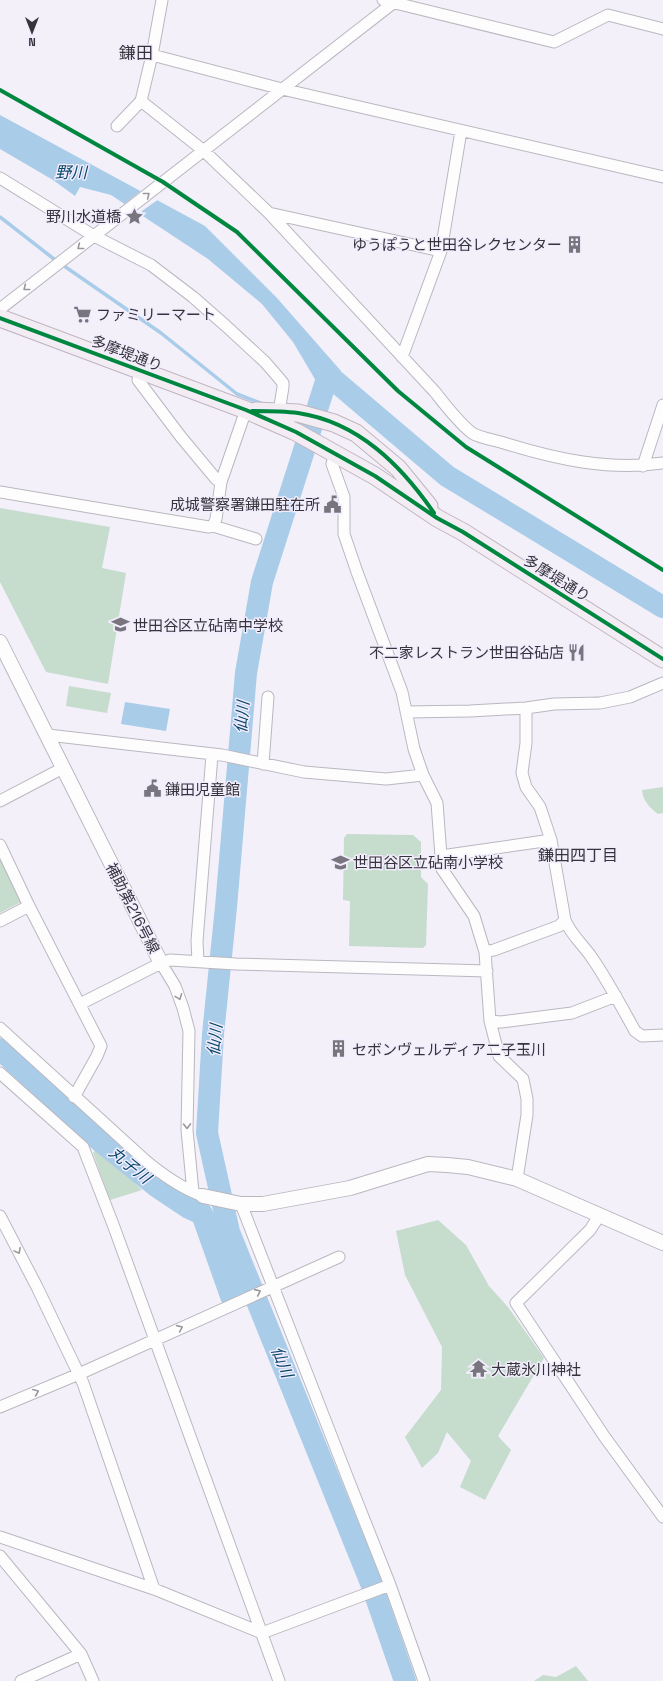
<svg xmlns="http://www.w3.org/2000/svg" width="663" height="1681" font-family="'Space Grotesk','Noto Sans JP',sans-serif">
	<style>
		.green { fill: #c6dccd }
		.water { fill: #a9cce9 }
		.pier { fill: #f3f0fa }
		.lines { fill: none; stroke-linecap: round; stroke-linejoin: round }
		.stream { stroke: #a9cce9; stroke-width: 3.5 }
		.river { stroke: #a9cce9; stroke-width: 22 }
		.minor-casing { stroke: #bab7bf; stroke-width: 13 }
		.tertiary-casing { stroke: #bab7bf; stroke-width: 16 }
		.primary-casing { stroke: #c1b6c3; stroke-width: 19 }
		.minor { stroke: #fdfdfe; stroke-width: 11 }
		.tertiary { stroke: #fdfdfe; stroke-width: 14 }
		.primary { stroke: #f3edf3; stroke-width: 17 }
		.cycleway-casing { stroke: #f2edfd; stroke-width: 6 }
		.cycleway { stroke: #00873e; stroke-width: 4 }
		.oneway { stroke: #9a989c }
		.labels { text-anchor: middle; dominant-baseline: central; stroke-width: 3; stroke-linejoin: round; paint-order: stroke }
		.poi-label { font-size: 15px; fill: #36333b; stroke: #f2edfd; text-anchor: start }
		.street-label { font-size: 15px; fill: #36333b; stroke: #f2edfd }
		.water-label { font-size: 16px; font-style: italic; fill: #08486c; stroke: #f2edfd }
		.neighbourhood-label { font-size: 16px; fill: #36333b; stroke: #f2edfd }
		.quarter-label { font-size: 17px; fill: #36333b; stroke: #f2edfd }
	</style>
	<rect width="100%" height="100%" fill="#f3f0fa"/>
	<path class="green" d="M 0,508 L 110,527 L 102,568 L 126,573 L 108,684 L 46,672 L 0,582 Z
		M 69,686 L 111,693 L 107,713 L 66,706 Z
		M 663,787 L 663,813 L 658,814 C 649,807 643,801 642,790 Z
		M 347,834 L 413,835 L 421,842 L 421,877 L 428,884 L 426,945 L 423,948 L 349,946 L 350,901 L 343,900 L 344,838 Z
		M 0,859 L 21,902 L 0,913 Z
		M 99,1145 L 142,1190 L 110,1200 L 93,1153 Z
		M 438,1220 L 466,1245 L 489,1286 L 508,1307 L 544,1358 L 498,1436 L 511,1450 L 485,1500 L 460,1487 L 471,1461 L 447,1432 L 438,1453 L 422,1468 L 405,1437 L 441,1390 L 442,1347 L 405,1275 L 396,1231 Z
		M 576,1666 L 588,1681 L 534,1681 L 543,1675 L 556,1677 Z"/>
	<path class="water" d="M 0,115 L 205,226 L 277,298 L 341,371 L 319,386 L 293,342 L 262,304 L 208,259 L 111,195 L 80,187 L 75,196 L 53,180 L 0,149 Z
		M 125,702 L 170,709 L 166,731 L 121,724 Z"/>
	<path class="pier" d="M 142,190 L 159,199 L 142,211 L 141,217 L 123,205 Z"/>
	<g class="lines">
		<path class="stream" d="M 0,217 L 54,259 L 161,333 L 237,394 L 263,404"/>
		<path class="river" d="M 321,365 L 328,375 L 447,476 L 663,607
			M 328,375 L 262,582 L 246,673 L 226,907 L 213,1034 L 207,1133 L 229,1232 L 371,1583 L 405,1681
			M 0,1049 L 90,1133 L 156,1186 L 189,1208 L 202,1214 L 231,1296"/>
		<defs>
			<path id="minor" d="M 383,0 L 554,42 L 608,15 L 663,29
				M 152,55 L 282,89 L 663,177
				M 141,101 L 204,151 L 269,213 L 435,392 C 446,406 458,422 472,433 C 480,438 495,440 504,443 C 556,459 609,471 663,463
				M 117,126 L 141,101 L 152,55 L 162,0
				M 0,178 L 94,236 L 151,265 L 193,297 L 226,326 L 265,362 L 278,377 L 283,383 L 283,387 L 279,412
				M 269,213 L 441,251
				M 0,309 L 397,0
				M 402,357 L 441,251 L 461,131
				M 140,372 L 138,380 L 181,437 L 216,479 L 221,482
				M 335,453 L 332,464 L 344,497 L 344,534 L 357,572 L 402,692 L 414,749 L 423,775 L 437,803 L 442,869 L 474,916 L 485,952 L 490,1021 L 499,1056 L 523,1079 L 527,1099 L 527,1115 L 517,1179
				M 643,466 L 663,405
				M 0,492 L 209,527 L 213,526 L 256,539
				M 213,526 L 216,519 L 221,482 L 246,410
				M 526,708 L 526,743 L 522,773 L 526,787 L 540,807 L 551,840 L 565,920 C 570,933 581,943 590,955 C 607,979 621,1006 635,1031 L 642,1036 L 663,1035
				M 406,712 L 470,711 L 526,708 L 554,704 L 600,703 L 630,697 L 663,683
				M 48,735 L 222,755 L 304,772 L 386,779 L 423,775
				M 263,764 L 268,697
				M 0,801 L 63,768
				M 0,845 L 29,906 L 101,1046 L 97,1056 L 74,1097
				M 441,856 L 551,840
				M 0,921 L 29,906
				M 485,952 L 494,950 L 559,926 L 565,920
				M 198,961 L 197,941 L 212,755
				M 161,963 L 175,986 L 183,1008 L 189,1031 L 187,1130 L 193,1192
				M 80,1004 L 161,963 L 170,960 L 236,964 L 487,971
				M 490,1021 L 501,1022 L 572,1013 L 616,996
				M 0,1028 L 146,1161 C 164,1176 181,1188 203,1196
				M 0,1073 L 83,1147 L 114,1227 L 279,1681
				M 241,1204 L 350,1484 L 390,1585 L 424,1681
				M 0,1216 L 37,1287 L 83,1383 L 154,1589
				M 599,1216 L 590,1230 L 516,1303 L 604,1436 L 663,1517
				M 0,1407 L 79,1374 L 339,1257
				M 0,1537 L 154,1589 L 262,1633 L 390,1585
				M 0,1556 L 81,1654 L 93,1681
				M 21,1681 L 81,1654"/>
			<path id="tertiary" d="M 0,642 L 161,963
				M 203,1196 L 241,1204 L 263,1204 L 350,1188 L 428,1164 L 447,1165 L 468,1167 L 517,1179 L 663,1243"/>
			<path id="primary" d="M 0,318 L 246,410 L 296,432 L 375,476 L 437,518 L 463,532 L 663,659
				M 256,411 L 298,413 L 334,423 L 356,433 L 398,468 L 429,506"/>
		</defs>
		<use href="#minor" class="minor-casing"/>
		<use href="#tertiary" class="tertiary-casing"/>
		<use href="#primary" class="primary-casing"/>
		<use href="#minor" class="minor"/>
		<use href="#tertiary" class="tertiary"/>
		<use href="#primary" class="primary"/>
		<defs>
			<path id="cycleway" d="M 0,90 L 163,182 L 237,232 L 398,391 L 466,447 L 663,570
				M 0,318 L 246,410 L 296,432 L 375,476 L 437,518 L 463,532 L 663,659
				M 252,411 C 267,411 283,411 298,413 C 358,422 401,465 434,513"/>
		</defs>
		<use href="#cycleway" class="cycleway-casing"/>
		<use href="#cycleway" class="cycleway"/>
	</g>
	<defs><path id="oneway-chevron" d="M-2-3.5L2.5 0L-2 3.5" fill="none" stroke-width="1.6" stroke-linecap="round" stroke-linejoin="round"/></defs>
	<g class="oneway">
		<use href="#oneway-chevron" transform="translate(147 195) rotate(-38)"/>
		<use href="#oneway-chevron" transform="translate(80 247) rotate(142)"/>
		<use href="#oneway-chevron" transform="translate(26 288) rotate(142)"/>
		<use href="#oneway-chevron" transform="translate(179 997) rotate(69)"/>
		<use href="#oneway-chevron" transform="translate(187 1126) rotate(89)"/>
		<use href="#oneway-chevron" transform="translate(18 1251) rotate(62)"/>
		<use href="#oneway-chevron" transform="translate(258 1292) rotate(-24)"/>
		<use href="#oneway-chevron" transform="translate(180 1328) rotate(-24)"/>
		<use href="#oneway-chevron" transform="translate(36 1392) rotate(-23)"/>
	</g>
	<defs>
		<symbol id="sight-bare" viewBox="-9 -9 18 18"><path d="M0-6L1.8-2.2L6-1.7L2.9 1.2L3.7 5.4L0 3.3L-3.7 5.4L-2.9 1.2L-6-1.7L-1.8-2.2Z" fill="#78757e" stroke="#f2edfd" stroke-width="2.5" paint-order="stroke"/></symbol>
		<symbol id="building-bare" viewBox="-9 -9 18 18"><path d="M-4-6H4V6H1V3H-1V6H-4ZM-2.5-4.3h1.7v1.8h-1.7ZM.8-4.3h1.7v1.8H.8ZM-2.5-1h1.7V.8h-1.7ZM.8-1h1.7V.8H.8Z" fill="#78757e" stroke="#f2edfd" stroke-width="2.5" paint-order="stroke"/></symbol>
		<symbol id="supermarket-bare" viewBox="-9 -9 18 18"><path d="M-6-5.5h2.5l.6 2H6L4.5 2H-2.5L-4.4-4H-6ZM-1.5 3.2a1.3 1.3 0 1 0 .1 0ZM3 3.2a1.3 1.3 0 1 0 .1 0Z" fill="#78757e" stroke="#f2edfd" stroke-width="2.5" paint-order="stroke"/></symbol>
		<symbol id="civic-bare" viewBox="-9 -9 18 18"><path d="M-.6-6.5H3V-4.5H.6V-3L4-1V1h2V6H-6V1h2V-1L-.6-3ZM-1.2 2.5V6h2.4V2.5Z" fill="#78757e" stroke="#f2edfd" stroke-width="2.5" paint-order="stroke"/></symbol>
		<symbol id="school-bare" viewBox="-9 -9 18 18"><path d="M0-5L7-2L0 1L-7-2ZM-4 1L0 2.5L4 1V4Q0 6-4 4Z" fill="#78757e" stroke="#f2edfd" stroke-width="2.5" paint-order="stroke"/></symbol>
		<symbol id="restaurant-bare" viewBox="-9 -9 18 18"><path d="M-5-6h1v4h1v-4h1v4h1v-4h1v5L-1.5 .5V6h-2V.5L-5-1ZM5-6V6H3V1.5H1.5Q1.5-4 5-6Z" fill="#78757e" stroke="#f2edfd" stroke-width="2.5" paint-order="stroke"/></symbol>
		<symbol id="temple-bare" viewBox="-9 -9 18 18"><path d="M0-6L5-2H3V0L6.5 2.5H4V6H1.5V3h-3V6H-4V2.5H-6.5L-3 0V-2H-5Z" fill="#78757e" stroke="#f2edfd" stroke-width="2.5" paint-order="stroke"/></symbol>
	</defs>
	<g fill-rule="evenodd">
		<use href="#sight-bare" x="122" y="204" width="25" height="25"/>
		<use href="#building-bare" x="562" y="232" width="25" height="25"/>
		<use href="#supermarket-bare" x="70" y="302" width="25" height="25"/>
		<use href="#civic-bare" x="320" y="492" width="25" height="25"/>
		<use href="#school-bare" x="108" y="612" width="25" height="25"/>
		<use href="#restaurant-bare" x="564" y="640" width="25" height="25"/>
		<use href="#civic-bare" x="140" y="776" width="25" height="25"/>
		<use href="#school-bare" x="328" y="850" width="25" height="25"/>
		<use href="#building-bare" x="326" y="1036" width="25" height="25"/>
		<use href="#temple-bare" x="466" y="1356" width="25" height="25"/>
	</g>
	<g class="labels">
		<g class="poi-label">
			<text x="121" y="216" text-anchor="end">野川水道橋</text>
			<text x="562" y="244" text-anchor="end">ゆうぽうと世田谷レクセンター</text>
			<text x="96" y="314">ファミリーマート</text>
			<text x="320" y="504" text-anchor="end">成城警察署鎌田駐在所</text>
			<text x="133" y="625">世田谷区立砧南中学校</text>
			<text x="564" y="652" text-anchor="end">不二家レストラン世田谷砧店</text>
			<text x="165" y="789">鎌田児童館</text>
			<text x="353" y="862">世田谷区立砧南小学校</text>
			<text x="352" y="1049">セボンヴェルディア二子玉川</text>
			<text x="491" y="1369">大蔵氷川神社</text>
		</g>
		<g class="street-label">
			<text transform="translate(127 353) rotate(21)">多摩堤通り</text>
			<text transform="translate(557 578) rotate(32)">多摩堤通り</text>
			<text transform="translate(133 908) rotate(63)">補助第216号線</text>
		</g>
		<g class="water-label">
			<text x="71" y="172">野川</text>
			<text transform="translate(242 717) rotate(-85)">仙川</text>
			<text transform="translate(215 1040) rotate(-85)">仙川</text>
			<text transform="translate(130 1165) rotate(39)">丸子川</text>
			<text transform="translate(282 1362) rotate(68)">仙川</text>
		</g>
		<g class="neighbourhood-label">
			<text x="578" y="855">鎌田四丁目</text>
		</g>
		<g class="quarter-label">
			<text x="136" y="53">鎌田</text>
		</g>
	</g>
	<g transform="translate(32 32) rotate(180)" stroke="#f2edfd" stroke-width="3" paint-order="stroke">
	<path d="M0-3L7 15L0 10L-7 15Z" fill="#36333b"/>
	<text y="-6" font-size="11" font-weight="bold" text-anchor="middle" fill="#36333b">N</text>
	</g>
</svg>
